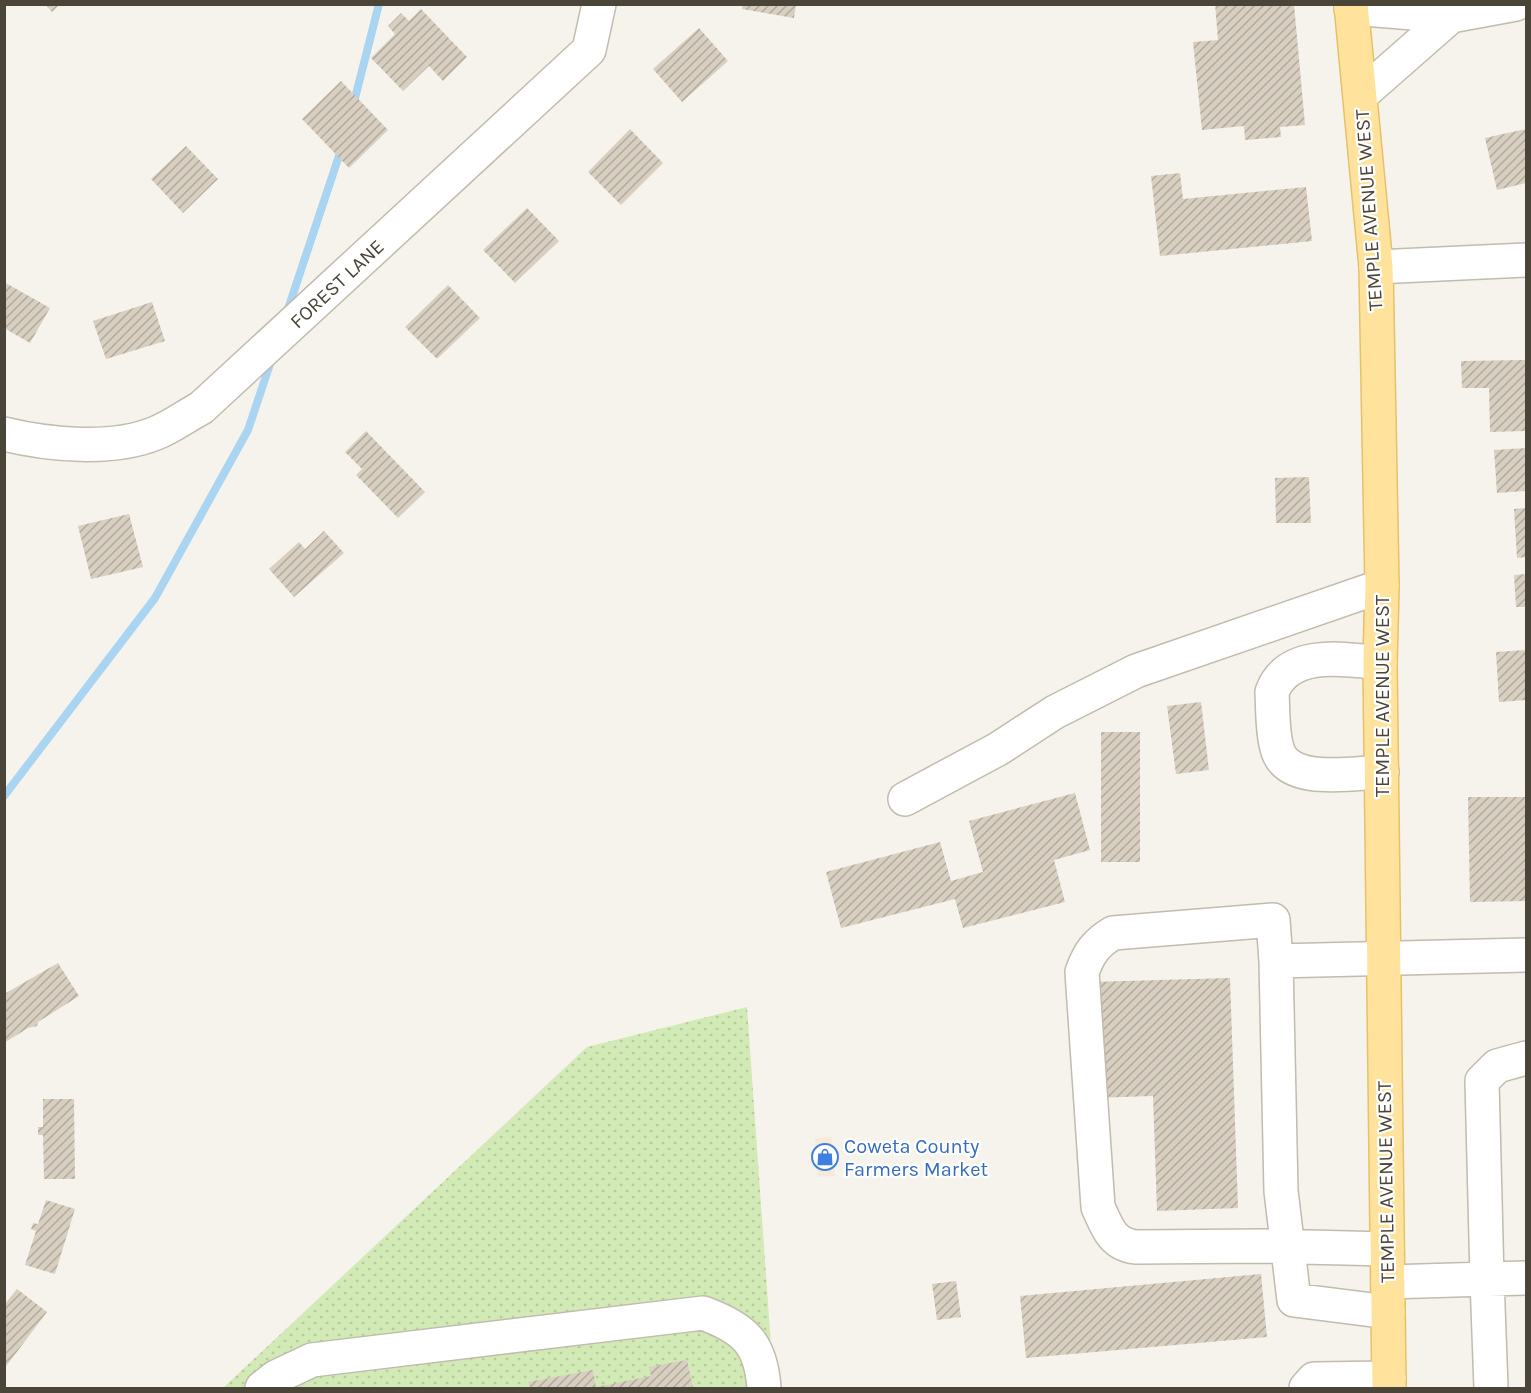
<svg xmlns="http://www.w3.org/2000/svg" width="1531" height="1393" font-family="Karla,sans-serif">
	<style>
		.commercial { fill: #f7ead8 }
		.park { fill: url(#park-dots) }
		.lines { fill: none; stroke-linecap: round; stroke-linejoin: round }
		.stream { stroke: #a9d4f2; stroke-width: 8 }
		.building { fill: url(#building-hatch) }
		.minor-casing { stroke: #c2bbae; stroke-width: 36 }
		.major-casing { stroke: #e6c16a; stroke-width: 36 }
		.minor { stroke: #fff; stroke-width: 33 }
		.major { stroke: #ffe39c; stroke-width: 33 }
		.labels { text-anchor: middle; dominant-baseline: central; stroke-width: 4.5; stroke-linejoin: round; paint-order: stroke }
		.street-label { font-size: 20px; fill: #4b4439; stroke: #fff }
		.shop-label { font-size: 20px; fill: #366cbe; stroke: #fff; text-anchor: start }
	</style>
	<defs>
		<pattern id="park-dots" width="8" height="8" patternUnits="userSpaceOnUse" patternTransform="scale(1.5)"><rect width="8" height="8" fill="#d2eab5"/><path d="M2 2h.1M6 6h.1" fill="none" stroke="#b6ca9c" stroke-width="1.8" stroke-linecap="round"/></pattern>
		<pattern id="building-hatch" width="6" height="6" patternUnits="userSpaceOnUse" patternTransform="scale(1.5)"><rect width="6" height="6" fill="#d8cfc1"/><path d="M-1 1l2-2M0 6l6-6M5 7l2-2" fill="none" stroke="#b1aa9e"/></pattern>
	</defs>
	<rect width="100%" height="100%" fill="#f6f3ec"/>
	<path class="commercial" d="M 832,1137 L 835,1176 L 818,1177 L 815,1138 Z"/>
	<path class="park" d="M 747,1007 L 774,1388 L 223,1388 L 587,1047 Z"/>
	<g class="lines">
		<path class="stream" d="M 353,106 L 379,4
			M 287,312 L 342,147
			M 4,796 L 155,598 L 248,430 L 272,358"/>
	</g>
	<path class="building" d="M 45,4 L 60,4 L 52,12 Z
		M 743,4 L 796,4 L 794,18 L 742,9 Z
		M 1215,4 L 1294,4 L 1305,125 L 1280,127 L 1281,137 L 1245,140 L 1244,126 L 1202,130 L 1193,42 L 1218,40 Z
		M 421,9 L 467,57 L 443,81 L 429,66 L 403,91 L 371,58 L 395,34 L 388,26 L 401,13 L 409,21 Z
		M 699,28 L 728,61 L 682,102 L 653,69 Z
		M 341,81 L 388,130 L 349,168 L 302,119 Z
		M 630,129 L 663,163 L 621,205 L 588,172 Z
		M 1526,129 L 1526,183 L 1497,190 L 1485,138 Z
		M 186,146 L 218,179 L 183,213 L 151,179 Z
		M 1180,173 L 1183,199 L 1306,187 L 1312,241 L 1160,256 L 1151,176 Z
		M 527,208 L 559,241 L 515,283 L 483,250 Z
		M 4,282 L 50,308 L 30,343 L 4,328 Z
		M 448,285 L 480,318 L 437,359 L 405,327 Z
		M 152,302 L 165,341 L 106,359 L 93,321 Z
		M 1526,360 L 1526,431 L 1490,432 L 1489,388 L 1462,388 L 1461,361 Z
		M 366,431 L 425,492 L 398,518 L 356,475 L 362,469 L 345,452 Z
		M 1526,448 L 1526,491 L 1497,493 L 1494,450 Z
		M 1309,477 L 1311,523 L 1276,523 L 1275,478 Z
		M 1526,508 L 1526,557 L 1517,558 L 1514,509 Z
		M 129,514 L 143,567 L 91,579 L 78,526 Z
		M 324,531 L 344,553 L 294,597 L 269,569 L 299,542 L 305,549 Z
		M 1526,574 L 1526,607 L 1516,607 L 1514,575 Z
		M 1526,650 L 1526,700 L 1499,702 L 1496,652 Z
		M 1201,702 L 1209,770 L 1176,774 L 1167,706 Z
		M 1101,732 L 1140,732 L 1140,862 L 1101,862 Z
		M 1075,793 L 1090,850 L 1054,860 L 1065,902 L 963,928 L 955,899 L 841,928 L 826,872 L 940,842 L 951,881 L 983,872 L 969,821 Z
		M 1468,797 L 1526,797 L 1526,901 L 1470,902 Z
		M 58,963 L 79,996 L 38,1022 L 37,1026 L 28,1028 L 4,1043 L 6,993 Z
		M 1230,978 L 1238,1208 L 1157,1211 L 1153,1096 L 1094,1098 L 1090,982 Z
		M 43,1099 L 74,1099 L 75,1179 L 44,1179 L 43,1135 L 38,1135 L 38,1127 L 43,1127 Z
		M 46,1200 L 75,1209 L 55,1274 L 25,1265 L 36,1231 L 31,1229 L 33,1223 L 38,1224 Z
		M 1261,1274 L 1267,1337 L 1026,1358 L 1020,1296 Z
		M 956,1281 L 961,1317 L 937,1320 L 932,1284 Z
		M 17,1289 L 47,1312 L 4,1369 L 4,1305 Z
		M 687,1360 L 693,1388 L 530,1388 L 528,1382 L 593,1370 L 596,1387 L 651,1376 L 649,1367 Z"/>
	<g class="lines">
		<defs>
			<path id="minor" d="M 1351,8 L 1451,16 L 1516,4
				M 1361,95 L 1451,16
				M 1376,267 L 1526,260
				M 4,434 C 49,445 113,451 156,433 C 171,427 186,416 201,408 L 589,50 L 599,4
				M 1380,663 C 1345,659 1288,649 1272,692 C 1273,710 1272,731 1277,748 C 1286,786 1352,773 1382,772
				M 905,799 L 998,749 L 1055,712 L 1136,671 L 1382,586
				M 1276,961 L 1281,1191 L 1294,1300 L 1388,1312
				M 1387,1249 L 1265,1246 L 1135,1247 C 1112,1244 1107,1227 1098,1207 L 1082,972 C 1089,953 1096,943 1113,933 L 1273,920 L 1276,961 L 1526,955
				M 1388,1282 L 1487,1279 L 1482,1081 L 1497,1066 L 1526,1058
				M 262,1388 L 276,1377 L 312,1360 L 703,1313 C 744,1328 761,1343 764,1388
				M 1306,1388 L 1314,1379 L 1389,1378
				M 1491,1388 L 1487,1279 L 1526,1278"/>
			<path id="major" d="M 1351,4 L 1376,267 L 1382,586 L 1380,663 L 1389,1388"/>
		</defs>
		<use href="#minor" class="minor-casing"/>
		<use href="#major" class="major-casing"/>
		<use href="#minor" class="minor"/>
		<use href="#major" class="major"/>
	</g>
	<defs>
		<symbol id="shop-ring" viewBox="-11 -11 22 22"><circle r="9.5" fill="#fff" stroke="#3f7fe0" stroke-width="1.5"/><path d="M-5-2.5h2.3a2.7 3.5 0 0 1 5.4 0H5L5.5 6h-11ZM-1.5-2.5h3a1.5 2.3 0 0 0-3 0Z" fill="#3f7fe0"/></symbol>
	</defs>
	<g fill-rule="evenodd">
		<use href="#shop-ring" x="810" y="1142" width="30" height="30"/>
	</g>
	<g class="labels">
		<g class="street-label">
			<text transform="translate(1369 210) rotate(-94)">TEMPLE AVENUE WEST</text>
			<text transform="translate(337 284) rotate(-43)">FOREST LANE</text>
			<text transform="translate(1382 696) rotate(-90)">TEMPLE AVENUE WEST</text>
			<text transform="translate(1386 1182) rotate(-91)">TEMPLE AVENUE WEST</text>
		</g>
		<g class="shop-label">
			<text x="844" y="1146">Coweta County<tspan x="844" dy="23">Farmers Market</tspan></text>
		</g>
	</g>
	<rect width="1531" height="1393" fill="none" stroke="#4b4439" stroke-width="12"/>
</svg>
